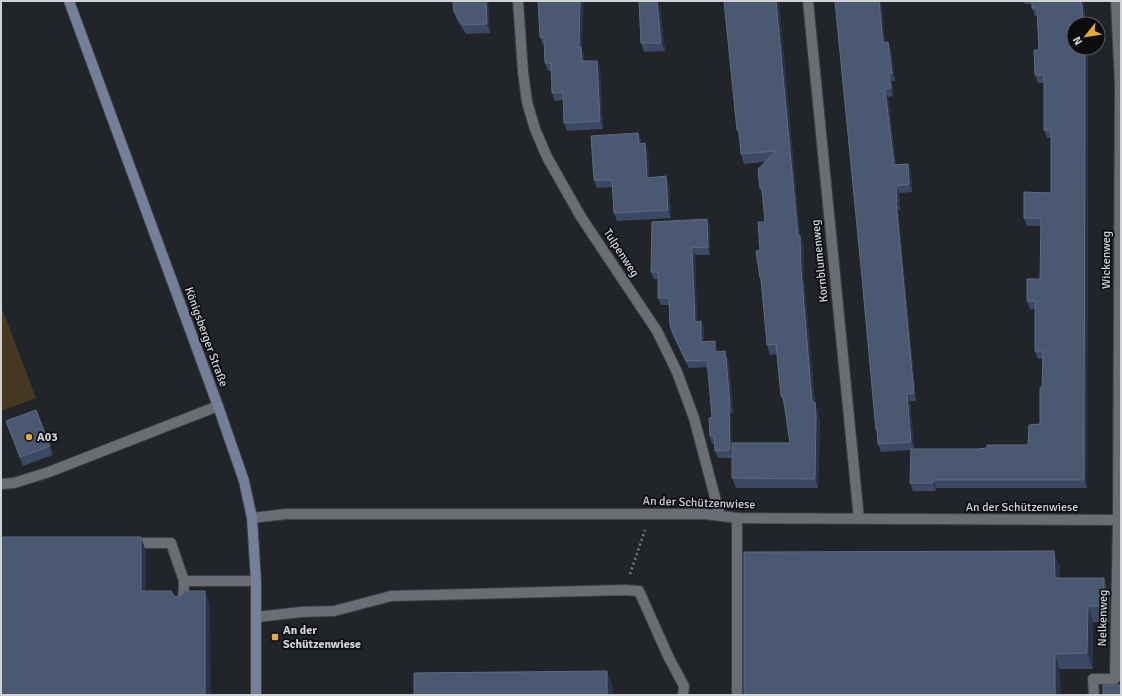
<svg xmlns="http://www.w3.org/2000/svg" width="1122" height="696" font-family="Signika,sans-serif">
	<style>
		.green { fill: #473921 }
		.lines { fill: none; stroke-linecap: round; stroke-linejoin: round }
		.service-casing { stroke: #3e4044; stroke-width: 12 }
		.minor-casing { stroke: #3e4044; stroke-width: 12 }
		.secondary-casing { stroke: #3e4044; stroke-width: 12 }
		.path { stroke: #76787c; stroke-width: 2.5; stroke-dasharray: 2 3; stroke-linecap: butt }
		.service { stroke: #6a6d73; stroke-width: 10 }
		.minor { stroke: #6a6d73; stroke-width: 10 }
		.secondary { stroke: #748099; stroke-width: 10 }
		.wall { fill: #3b4965 }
		.shaded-wall { fill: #2a3448 }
		.building { fill: #4b5872; stroke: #606b81 }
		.poi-dot { fill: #e8ab37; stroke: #0c0d0f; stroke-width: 1.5 }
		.labels { text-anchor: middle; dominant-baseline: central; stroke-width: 3.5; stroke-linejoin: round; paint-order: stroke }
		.street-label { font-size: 12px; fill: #d1d2d6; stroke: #0c0d0f }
		.poi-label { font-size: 12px; font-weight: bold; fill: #d1d2d6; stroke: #0c0d0f; text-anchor: start }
	</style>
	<rect width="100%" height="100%" fill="#212429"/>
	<path class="green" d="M 1,306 L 36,398 L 1,411 Z"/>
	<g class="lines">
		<defs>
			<path id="service" d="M 1,484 L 14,483 L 49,472 L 218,406
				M 737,518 L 737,695
				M 131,543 L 171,543 L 184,581
				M 183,605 L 184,581 L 256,581
				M 257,617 L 301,612 L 334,611 L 391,596 L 624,590 L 639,591 L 669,658 L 684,686 L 683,695"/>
			<path id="minor" d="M 518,1 L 523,72 L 527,102 L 535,129 L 547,157 L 581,217 L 657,331 L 677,372 L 694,418 L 720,516
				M 808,1 L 859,519
				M 252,518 L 286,514 L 705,514 L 737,518 L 1121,520
				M 1094,695 L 1093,679 L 1115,679 L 1118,520 L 1120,85 L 1116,1"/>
			<path id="secondary" d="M 69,1 L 218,406 L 244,481 L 252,518 L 256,581 L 256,695"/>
		</defs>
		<use href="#service" class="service-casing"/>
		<use href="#minor" class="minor-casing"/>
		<use href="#secondary" class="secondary-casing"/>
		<path class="path" d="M 630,574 L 645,530"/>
		<use href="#service" class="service"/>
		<use href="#minor" class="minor"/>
		<use href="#secondary" class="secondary"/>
	</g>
	<path class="wall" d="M 488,1 L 490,33 L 466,34 L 457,20 L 454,12 Z
		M 538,1 L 582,51 L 584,55 L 584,61 L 597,61 L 600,68 L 603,129 L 567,131 L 564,123 L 563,100 L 555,101 L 552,93 L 552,71 L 548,71 L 545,63 L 544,45 L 543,45 L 540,37 Z
		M 779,1 L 800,236 L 804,245 L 804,279 L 815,403 L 818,411 L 820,425 L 818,488 L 736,488 L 732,478 L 790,443 L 785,405 L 781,396 L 777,354 L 770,355 L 767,345 L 761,283 L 760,278 L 760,250 L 765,222 L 762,196 L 760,188 L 765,162 L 744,164 L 741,154 L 739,137 L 737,130 Z
		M 835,1 L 881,1 L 885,43 L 888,42 L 891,50 L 895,81 L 892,81 L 893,96 L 888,97 L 896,165 L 911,172 L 912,192 L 899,193 L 900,210 L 898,210 L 916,401 L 910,401 L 914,449 L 977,449 L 1028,445 L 1040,424 L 1042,388 L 1043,359 L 1038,359 L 1035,351 L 1035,309 L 1030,309 L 1027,301 L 1040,279 L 1041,226 L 1027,226 L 1024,218 L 1051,193 L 1051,138 L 1047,138 L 1044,130 L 1044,83 L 1038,83 L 1035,75 L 1039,50 L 1038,16 L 1035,16 L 1032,8 L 1032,4 L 1025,4 L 1024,1 L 1083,1 L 1084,8 L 1085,13 L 1086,24 L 1074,24 L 1074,48 L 1087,48 L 1088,69 L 1087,488 L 936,488 L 936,491 L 913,491 L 910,483 L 911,450 L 881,452 L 878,444 L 878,435 L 876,430 L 861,267 Z
		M 660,7 L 665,51 L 644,52 L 641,43 Z
		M 638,133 L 641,141 L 641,143 L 648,151 L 649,178 L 669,184 L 671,218 L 617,221 L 614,213 L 613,187 L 597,188 L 594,180 Z
		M 710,226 L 710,255 L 695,255 L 697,322 L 701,321 L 704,329 L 704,342 L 717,349 L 718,351 L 725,351 L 729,364 L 733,413 L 731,413 L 732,458 L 718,458 L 715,451 L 715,444 L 712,444 L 710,436 L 712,417 L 708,367 L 689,368 L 672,334 L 670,326 L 669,305 L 661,305 L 658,298 L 658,279 L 654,279 L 651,272 Z
		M 36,410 L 53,455 L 23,466 L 6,421 Z
		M 1060,567 L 1060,578 L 1110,594 L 1110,622 L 1093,622 L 1093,669 L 1060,669 L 744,695 Z"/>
	<path class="shaded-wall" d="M 486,1 L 488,1 L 490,33 L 487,24 Z
		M 580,1 L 584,1 L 582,51 L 584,55 L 585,69 L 582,61 L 579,47 Z
		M 657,1 L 658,1 L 660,7 L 665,51 L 661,43 Z
		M 776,1 L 779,1 L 800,236 L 804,245 L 804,279 L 815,403 L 818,411 L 820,425 L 818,488 L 815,479 L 812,402 L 801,269 Z
		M 879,1 L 881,1 L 886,51 L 883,43 Z
		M 1081,1 L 1083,1 L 1084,8 L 1085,13 L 1086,24 L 1083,24 Z
		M 888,42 L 891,50 L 895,81 L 892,73 Z
		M 1085,48 L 1087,48 L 1088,69 L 1087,488 L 1084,480 Z
		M 597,61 L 600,68 L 603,129 L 600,121 Z
		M 889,73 L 892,81 L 893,96 L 891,88 Z
		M 885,89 L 888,97 L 897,173 L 894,165 Z
		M 638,133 L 641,141 L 642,151 L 639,144 Z
		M 645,143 L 648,151 L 649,186 L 647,178 Z
		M 908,164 L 911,172 L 912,192 L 909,184 Z
		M 666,176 L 669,184 L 671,218 L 668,210 Z
		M 896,186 L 899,193 L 900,210 L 897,202 Z
		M 896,202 L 898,210 L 916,401 L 914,393 Z
		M 707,219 L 710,226 L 710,255 L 708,248 Z
		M 692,247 L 695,255 L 698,329 L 695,322 Z
		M 701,321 L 704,329 L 704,349 L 701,342 Z
		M 715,341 L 717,349 L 718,359 L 715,352 Z
		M 725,351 L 729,364 L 733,413 L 730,405 Z
		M 907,394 L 910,401 L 914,449 L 911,442 Z
		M 729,405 L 731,413 L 732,458 L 730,450 Z
		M 933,480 L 936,488 L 936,491 L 933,483 Z
		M 141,537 L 146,551 L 146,606 L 141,591 Z
		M 1054,551 L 1060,567 L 1060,594 L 1055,578 Z
		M 1104,578 L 1110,594 L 1110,622 L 1104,606 Z
		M 205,591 L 210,605 L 211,695 L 205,695 Z
		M 1088,606 L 1093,622 L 1093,669 L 1087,653 Z
		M 1055,654 L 1060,669 L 1061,695 L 1055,695 Z
		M 607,671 L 613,686 L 613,695 L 607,695 Z"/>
	<path class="building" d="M 453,1 L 486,1 L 487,24 L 463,25 L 454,12 Z
		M 538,1 L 580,1 L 579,47 L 581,47 L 582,61 L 597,61 L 600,121 L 564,123 L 563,92 L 552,93 L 551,63 L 545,63 L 544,37 L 540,37 Z
		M 639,1 L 657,1 L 661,43 L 641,43 Z
		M 724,1 L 776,1 L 798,236 L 800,236 L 801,269 L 812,402 L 815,402 L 816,416 L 815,479 L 732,478 L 732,443 L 790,443 L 783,396 L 781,396 L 776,344 L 767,345 L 761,278 L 760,278 L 756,251 L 760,250 L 758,222 L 765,222 L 762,188 L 760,188 L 758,169 L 776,151 L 741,154 L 739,130 L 737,130 Z
		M 835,1 L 879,1 L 883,43 L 888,42 L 892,73 L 889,73 L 891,88 L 885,89 L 894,165 L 908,164 L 909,184 L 896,186 L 897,202 L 896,202 L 914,393 L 907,394 L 911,442 L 878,444 L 877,430 L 876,430 L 861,267 Z
		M 1032,1 L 1081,1 L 1081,5 L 1082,5 L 1083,24 L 1074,24 L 1074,48 L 1085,48 L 1085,61 L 1084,480 L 933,480 L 933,483 L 910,483 L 911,449 L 977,449 L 987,448 L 987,445 L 1028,445 L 1029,425 L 1040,424 L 1040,388 L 1042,388 L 1043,351 L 1035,351 L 1035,301 L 1027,301 L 1027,279 L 1040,279 L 1041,218 L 1024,218 L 1024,192 L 1051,193 L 1051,130 L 1044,130 L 1044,75 L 1035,75 L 1034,50 L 1039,50 L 1037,8 L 1032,8 Z
		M 638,133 L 639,144 L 645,143 L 647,178 L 666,176 L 668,210 L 614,213 L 612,180 L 594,180 L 591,136 Z
		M 707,219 L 708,248 L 692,247 L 695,322 L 701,321 L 701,342 L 715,341 L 715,352 L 725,351 L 725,357 L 726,357 L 730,405 L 729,405 L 730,450 L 715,451 L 714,436 L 710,436 L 709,418 L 712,417 L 707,360 L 686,361 L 670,326 L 669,298 L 658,298 L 658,272 L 651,272 L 652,222 Z
		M 36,410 L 50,446 L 20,457 L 6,421 Z
		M 1,537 L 141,537 L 141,591 L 171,591 L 174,596 L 178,597 L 183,594 L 184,591 L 205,591 L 205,695 L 1,695 Z
		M 1054,551 L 1055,578 L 1104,578 L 1104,606 L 1088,606 L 1087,653 L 1055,654 L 1055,695 L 744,695 L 744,552 Z
		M 1121,553 L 1121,614 L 1120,614 Z
		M 607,671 L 607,695 L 625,695 L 414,695 L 414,673 Z
		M 1103,685 L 1121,685 L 1121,695 L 1103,695 Z"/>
	<g class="poi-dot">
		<circle cx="29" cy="437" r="4"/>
		<rect x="271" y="633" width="8" height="8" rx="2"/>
	</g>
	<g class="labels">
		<g class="street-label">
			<text transform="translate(621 253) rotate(57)">Tulpenweg</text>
			<text transform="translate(1106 260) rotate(-90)">Wickenweg</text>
			<text transform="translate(820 261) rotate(-96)">Kornblumenweg</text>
			<text transform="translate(206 337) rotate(70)">Königsberger Straße</text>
			<text transform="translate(699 503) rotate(2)">An der Schützenwiese</text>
			<text x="1022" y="507">An der Schützenwiese</text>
			<text transform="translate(1103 618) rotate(-89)">Nelkenweg</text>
		</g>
		<g class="poi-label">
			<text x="37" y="437">A03</text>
			<text x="283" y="630">An der<tspan x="283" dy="14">Schützenwiese</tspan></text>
		</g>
	</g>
	<rect width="1122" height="696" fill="none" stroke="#d1d2d6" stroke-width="4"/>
	<g transform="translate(1086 36) rotate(240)"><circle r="19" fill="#0c0d0f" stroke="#5b5c5f"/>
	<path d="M0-3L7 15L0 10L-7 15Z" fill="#e8ab37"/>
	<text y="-6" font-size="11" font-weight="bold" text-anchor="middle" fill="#d1d2d6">N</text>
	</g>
</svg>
